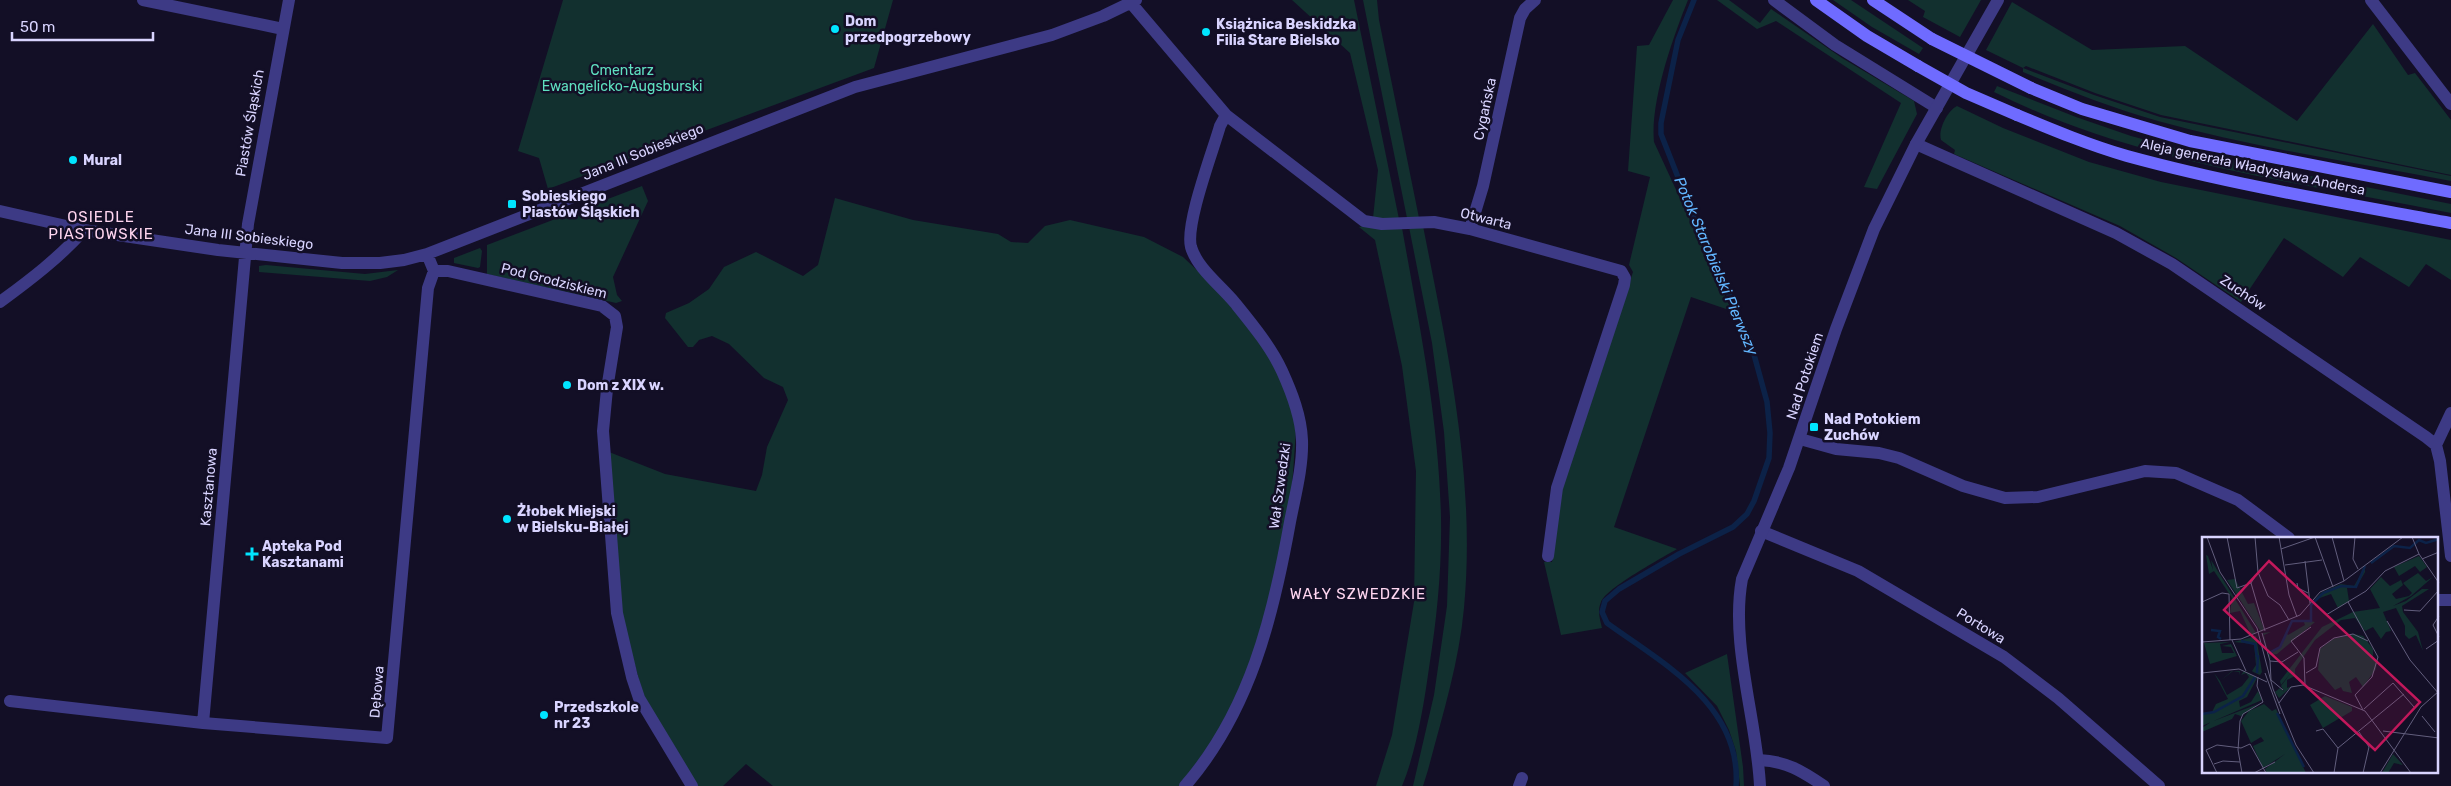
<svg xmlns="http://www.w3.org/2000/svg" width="2451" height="786" font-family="Rubik,sans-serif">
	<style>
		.green { fill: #12302f }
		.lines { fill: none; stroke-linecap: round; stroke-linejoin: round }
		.stream { stroke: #0c2248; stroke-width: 5.5 }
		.minor { stroke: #3d3a85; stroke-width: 12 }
		.tertiary { stroke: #3d3a85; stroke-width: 12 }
		.secondary { stroke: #6f6bff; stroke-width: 12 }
		.secondary-bridge { stroke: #6f6bff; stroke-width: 12 }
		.poi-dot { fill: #00e5ff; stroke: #130f26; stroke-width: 2 }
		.labels { text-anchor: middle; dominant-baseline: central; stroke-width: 5; stroke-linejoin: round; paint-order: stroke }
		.poi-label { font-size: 14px; font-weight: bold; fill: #d9d4ff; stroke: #130f26; text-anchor: start }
		.park-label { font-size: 14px; fill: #5fe0c0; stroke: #130f26 }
		.street-label { font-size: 14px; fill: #d9d4ff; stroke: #130f26 }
		.neighbourhood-label { font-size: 15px; letter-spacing: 1px; fill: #ffd6f0; stroke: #130f26 }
		.water-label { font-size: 15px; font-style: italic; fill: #62b6ff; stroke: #130f26 }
		.inset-river { fill: none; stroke: #0c2248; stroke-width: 2.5 }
		.inset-road { fill: none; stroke: #625e7d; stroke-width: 1 }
		.view { fill: #c2185b; fill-opacity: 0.15; stroke: #c2185b; stroke-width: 2.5 }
		.inset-edge { fill: none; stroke: #d9d4ff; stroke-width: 2.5 }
	</style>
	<rect width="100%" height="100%" fill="#130f26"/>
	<path class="green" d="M 563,0 L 893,0 L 874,68 L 548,189 L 539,158 L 518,151 Z
		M 1292,0 L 1354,0 L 1399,219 L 1373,218 L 1378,170 L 1350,53 Z
		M 1363,0 L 1377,0 L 1379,20 L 1419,218 L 1407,218 Z
		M 1673,0 L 1688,0 C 1673,37 1650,102 1654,142 L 1732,311 L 1691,297 L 1614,527 L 1677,549 C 1662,558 1606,588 1601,602 C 1597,611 1600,619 1602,628 L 1561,635 L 1544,562 L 1552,562 L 1561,488 L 1633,272 L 1629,265 L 1650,177 L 1628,171 L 1637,46 L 1649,45 Z
		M 1717,0 L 1729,0 L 1760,23 L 1771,9 L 1842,58 L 1914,101 L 1917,114 L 1877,189 L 1864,187 L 1901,103 L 1776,21 L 1757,29 Z
		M 1833,0 L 1851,0 L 1923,48 L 1919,54 L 1872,27 Z
		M 1908,0 L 1981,0 L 1960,37 L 1923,17 L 1925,11 Z
		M 2012,2 L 2092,50 L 2185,46 L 2297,121 L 2373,24 L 2408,75 L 2415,73 L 2451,120 L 2451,175 L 2161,115 L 2095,93 L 2026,66 L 2023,68 L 2094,95 L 2160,117 L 2451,176 L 2451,181 C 2354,162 2254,148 2158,121 C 2112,108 2067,90 2023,72 L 2023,68 L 1986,50 Z
		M 1997,86 L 2076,117 L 2131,136 L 2187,151 L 2451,204 L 2451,213 C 2297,182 2136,163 1994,92 Z
		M 1957,106 L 2003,128 L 2089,162 L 2161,182 L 2451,240 L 2451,280 L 2426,264 L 2409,287 L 2360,257 L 2343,277 L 2284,238 L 2241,302 L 2176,258 L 2120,226 L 1954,154 L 1955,150 L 1941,140 C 1938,130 1947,111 1957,106 Z
		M 642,186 L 648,201 L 613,277 L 617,295 L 622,301 L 616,303 L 487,274 L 487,245 Z
		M 835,198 L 913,220 L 998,234 L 1011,242 L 1028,243 L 1045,226 L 1070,220 L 1144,237 L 1183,257 L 1215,287 L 1264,347 L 1278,374 L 1291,405 L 1296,430 L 1292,487 L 1277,574 L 1247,675 L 1214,739 L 1179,786 L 773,786 L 746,764 L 723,786 L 696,786 L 643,695 L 621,613 L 609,452 L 665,474 L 756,491 L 762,475 L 767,447 L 788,400 L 783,387 L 764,378 L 729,344 L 712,336 L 699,340 L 693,347 L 688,347 L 665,318 L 666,313 L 689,303 L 709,289 L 724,267 L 756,252 L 803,276 L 818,265 Z
		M 1367,225 L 1402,228 C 1419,323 1439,419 1441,517 C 1442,568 1437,618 1429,668 C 1424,704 1416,753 1402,786 L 1376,786 L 1392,735 L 1414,602 L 1416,471 L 1402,366 L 1375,240 L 1359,227 Z
		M 1423,226 C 1448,352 1476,479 1464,608 C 1459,663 1442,717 1428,770 L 1423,786 L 1413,786 L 1434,695 L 1447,606 L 1450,517 L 1444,432 L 1432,343 L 1409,227 Z
		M 480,248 L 482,251 L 480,267 L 478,268 L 454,263 L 454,258 Z
		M 266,265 L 365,274 L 398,270 L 387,277 L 370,281 L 259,272 L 259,266 Z
		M 1727,654 L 1743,767 L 1744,786 L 1740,786 L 1736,751 L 1729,730 L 1717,706 L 1685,673 Z"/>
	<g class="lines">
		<path class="stream" d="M 1694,0 L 1678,40 L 1661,123 L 1661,134 L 1696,223 L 1750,340 L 1767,402 L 1770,433 L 1769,458 L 1754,501 L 1747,514 L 1733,527 L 1679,554 L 1619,589 L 1605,601 L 1602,612 L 1607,623 C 1662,663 1742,705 1736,786"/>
		<path class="minor" d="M 143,0 L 283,29
			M 1774,0 L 1835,45 L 1937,108
			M 2371,0 L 2451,104
			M 1131,3 L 1226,115 L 1364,221 L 1382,224 L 1434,222 L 1470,229 L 1621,271 L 1625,278 L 1624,285 L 1557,488 L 1548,556
			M 1916,144 L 2116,233 L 2172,264 L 2426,437 L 2436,445 L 2440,461 L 2451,556
			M 0,211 L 84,230 L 218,250 L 342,263 L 380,263 L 404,260 L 427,254 L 855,87 L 1052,35 L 1103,16 L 1136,0
			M 1470,229 L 1483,186 L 1520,18 L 1525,9 L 1535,0
			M 427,254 L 434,271 L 448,271 L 602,306 L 615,316 L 617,327 L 607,389 L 603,431 L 617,613 L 632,677 L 639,698 L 692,786
			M 0,302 C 30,280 59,258 84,230
			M 1800,439 L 1836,449 L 1879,453 L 1899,458 L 1963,486 L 2005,498 L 2038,497 L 2145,471 L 2176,473 L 2238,500 L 2289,538
			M 2436,445 L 2451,413
			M 1761,531 L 1858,571 L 2004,657 L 2058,698 L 2159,786
			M 2437,600 L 2451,600
			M 10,701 L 203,723 L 387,738 L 428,288 L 434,271
			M 203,723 L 248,224 L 289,0
			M 1759,760 C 1786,761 1802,771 1824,786
			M 1185,786 C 1250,711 1273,617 1290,522 C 1295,496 1303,467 1302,440 C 1301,416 1292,393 1282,371 C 1271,347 1252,324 1235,303 C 1221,286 1197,268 1191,247 C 1185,224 1213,151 1220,126 L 1226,115
			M 1519,786 L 1522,778"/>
		<path class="tertiary" d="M 1760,786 C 1757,720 1730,644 1742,579 L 1789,468 L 1836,329 L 1874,229 L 1916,144 L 1998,0"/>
		<path class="secondary" d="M 1816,0 L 1867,36 L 1918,66
			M 1873,0 L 1932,39
			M 2031,88 L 2082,109 L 2190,141 L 2451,192
			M 2017,115 C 2053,130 2089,145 2127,156 C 2233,185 2343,203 2451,223"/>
		<path class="secondary-bridge" d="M 1932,39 L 2031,88
			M 1918,66 L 1966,93 L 2017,115"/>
	</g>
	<g class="poi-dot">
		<circle cx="835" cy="29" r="5"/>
		<circle cx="1206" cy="32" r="5"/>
		<circle cx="73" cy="160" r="5"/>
		<rect x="507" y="199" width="10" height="10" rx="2.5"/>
		<circle cx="567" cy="385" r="5"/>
		<rect x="1809" y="422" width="10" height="10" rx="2.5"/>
		<circle cx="507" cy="519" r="5"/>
		<path d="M249.5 546.5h5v5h5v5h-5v5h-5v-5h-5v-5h5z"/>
		<circle cx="544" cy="715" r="5"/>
	</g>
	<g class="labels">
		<g class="poi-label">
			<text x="845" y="21">Dom<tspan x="845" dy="16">przedpogrzebowy</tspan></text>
			<text x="1216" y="24">Książnica Beskidzka<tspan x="1216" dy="16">Filia Stare Bielsko</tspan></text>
			<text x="83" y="160">Mural</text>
			<text x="522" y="196">Sobieskiego<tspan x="522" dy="16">Piastów Śląskich</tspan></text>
			<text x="577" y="385">Dom z XIX w.</text>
			<text x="1824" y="419">Nad Potokiem<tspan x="1824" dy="16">Zuchów</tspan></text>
			<text x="517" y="511">Żłobek Miejski<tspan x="517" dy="16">w Bielsku-Białej</tspan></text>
			<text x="262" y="546">Apteka Pod<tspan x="262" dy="16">Kasztanami</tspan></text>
			<text x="554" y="707">Przedszkole<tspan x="554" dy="16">nr 23</tspan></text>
		</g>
		<g class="park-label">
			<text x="622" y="70">Cmentarz<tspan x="622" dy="16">Ewangelicko-Augsburski</tspan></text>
		</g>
		<g class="street-label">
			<text transform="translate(1485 109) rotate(-78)">Cygańska</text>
			<text transform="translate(250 123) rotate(-80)">Piastów Śląskich</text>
			<text transform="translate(643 152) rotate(-22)">Jana III Sobieskiego</text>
			<text transform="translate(2253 167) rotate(12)">Aleja generała Władysława Andersa</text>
			<text transform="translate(1486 219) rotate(14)">Otwarta</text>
			<text transform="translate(249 237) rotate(7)">Jana III Sobieskiego</text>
			<text transform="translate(554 281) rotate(14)">Pod Grodziskiem</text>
			<text transform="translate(2243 293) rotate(34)">Zuchów</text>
			<text transform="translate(1805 376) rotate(-72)">Nad Potokiem</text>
			<text transform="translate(1280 486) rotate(-82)">Wał Szwedzki</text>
			<text transform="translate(209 487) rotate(-85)">Kasztanowa</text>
			<text transform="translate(1981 626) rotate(32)">Portowa</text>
			<text transform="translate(377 692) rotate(-85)">Dębowa</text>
		</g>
		<g class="neighbourhood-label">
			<text x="101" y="217">OSIEDLE<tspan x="101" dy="17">PIASTOWSKIE</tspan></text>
			<text x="1358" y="594">WAŁY SZWEDZKIE</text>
		</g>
		<g class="water-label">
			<text transform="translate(1716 266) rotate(67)">Potok Starobielski Pierwszy</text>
		</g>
	</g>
	<g transform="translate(2202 537)">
		<rect width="236" height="236" fill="#130f26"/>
		<path d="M 4,18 L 6,19 L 11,33 L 9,23 L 54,96 L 49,98 L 38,74 L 28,76 L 30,61 L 12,34 L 7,37 ZM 217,19 L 225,30 L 218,35 L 213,29 L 197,39 L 192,30 ZM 163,30 L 163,35 L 154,51 L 145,51 L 147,64 L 136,71 L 129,57 L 112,63 L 120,55 L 139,47 L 152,49 ZM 216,36 L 224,44 L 231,40 L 209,59 L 191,69 L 204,64 L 220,52 L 227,52 L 200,69 L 201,75 L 216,95 L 221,114 L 214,98 L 207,102 L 203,98 L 203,89 L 194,71 L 181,75 L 189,94 L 184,95 L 179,102 L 171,90 L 163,94 L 153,81 L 139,83 L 113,103 L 93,132 L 93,139 L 85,143 L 85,151 L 90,149 L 77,161 L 73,155 L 78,151 L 82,155 L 79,149 L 91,133 L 79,148 L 78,144 L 120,90 L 151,75 L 178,71 L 168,52 L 179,40 L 188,49 L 199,43 L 201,48 L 190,57 L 194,62 L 207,59 L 210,56 L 201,46 ZM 33,42 L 46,67 L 52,66 L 62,92 L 59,95 L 25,43 ZM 101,83 L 113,85 L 75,117 L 68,118 L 69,123 L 65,116 L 61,96 L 69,95 L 62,98 L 66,117 L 69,116 L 79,110 L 84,95 L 86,98 L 103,88 ZM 152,97 L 161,99 L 171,112 L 171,123 L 175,123 L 174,132 L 161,150 L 154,140 L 147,145 L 150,156 L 141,154 L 139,150 L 133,153 L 116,133 L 118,112 L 131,102 ZM 54,99 L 60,135 L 58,138 L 49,134 L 52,135 L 50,134 L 54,128 L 52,107 L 32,105 ZM 28,105 L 18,107 L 20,116 L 32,116 L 29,110 L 20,109 L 29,107 L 35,119 L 8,127 L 2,106 ZM 30,134 L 38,134 L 37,138 L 37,135 L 31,134 L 18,144 L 25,158 L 40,149 L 47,140 L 44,136 L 39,138 L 42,134 L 55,141 L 45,160 L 37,164 L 38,170 L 49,165 L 56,154 L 60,163 L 0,189 L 0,173 L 1,176 L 10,175 L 14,167 L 26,162 L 12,136 L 18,144 ZM 123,159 L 150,170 L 150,174 L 121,191 L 108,168 ZM 56,167 L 39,179 L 33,177 L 30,182 L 0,195 L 0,191 L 9,185 ZM 62,167 L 70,174 L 74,172 L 104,236 L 65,236 L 63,232 L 83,217 L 61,231 L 51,209 L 62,204 L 59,200 L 49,206 L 39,184 L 47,174 ZM 191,217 L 201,228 L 192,226 L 186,236 L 180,236 Z" fill="#12302f"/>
		<path class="inset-river" d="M 169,26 L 192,9 L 208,11 L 217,3 L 224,6 L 237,2M 9,93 L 18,94 L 16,100 L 19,102M 39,104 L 53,107 L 55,120M 67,116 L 78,110 L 90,84 L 109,84 L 109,68 L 121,56 L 139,49 L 154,50 L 163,29M 55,136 L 56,118M 75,176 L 102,230M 0,177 L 12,175 L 41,159 L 53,140"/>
		<path class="inset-road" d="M 5,0 L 18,35 L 55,91 L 71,152 L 94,208 L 112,236M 25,0 L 35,51 L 49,46M 53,0 L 56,35 L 49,46 L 63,94M 77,0 L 87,58 L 95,80M 113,0 L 131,50M 130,0 L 142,44M 153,0 L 151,22 L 156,32M 210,0 L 217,17 L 237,46M 79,12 L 113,0M 220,22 L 237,15M 103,24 L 108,66M 83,28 L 120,23M 56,35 L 66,59 L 78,68 L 87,83M 95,46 L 96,51 L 106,56M 0,65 L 20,56 L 27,57 L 28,103M 146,65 L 176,120 L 170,140 L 153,158 L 161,173M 202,73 L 218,74 L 237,53M 124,78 L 164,54 L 183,34 L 217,17M 237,79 L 231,88 L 237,100M 185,84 L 208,123 L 237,157M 60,96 L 68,124 L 69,143 L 81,153M 30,103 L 44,134M 0,105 L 39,102 L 98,78 L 118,55 L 142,44 L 201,0M 224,112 L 237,103M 68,124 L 80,125 L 96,115M 0,136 L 37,132 L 65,145M 63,136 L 78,177M 104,136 L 114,130 L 118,111 L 132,101 L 151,97 L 166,104M 103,148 L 102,121 L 89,104 L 109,90M 77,166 L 89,150 L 101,148 L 163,174 L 209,236M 162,172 L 191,146 L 212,170M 220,179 L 233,195M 114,194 L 121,192 L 136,211M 181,194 L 237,201M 157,195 L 167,210 L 161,236M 12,227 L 21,224 L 38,225M 15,236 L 4,213 L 15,208 L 39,211 L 48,207 L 64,236M 40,236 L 36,213 L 38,184 L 41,177 L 61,165 L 55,149 L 56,140M 52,236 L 73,225M 132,236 L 136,211 L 202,157M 178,236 L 219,170 L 237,154"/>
		<path class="view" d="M 67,24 L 218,165 L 173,213 L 22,73 Z"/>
		<rect width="236" height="236" class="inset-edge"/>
	</g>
	<path d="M12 32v8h141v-8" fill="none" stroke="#d9d4ff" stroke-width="2.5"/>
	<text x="20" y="32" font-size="15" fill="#d9d4ff" stroke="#130f26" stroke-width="4" paint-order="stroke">50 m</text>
</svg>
